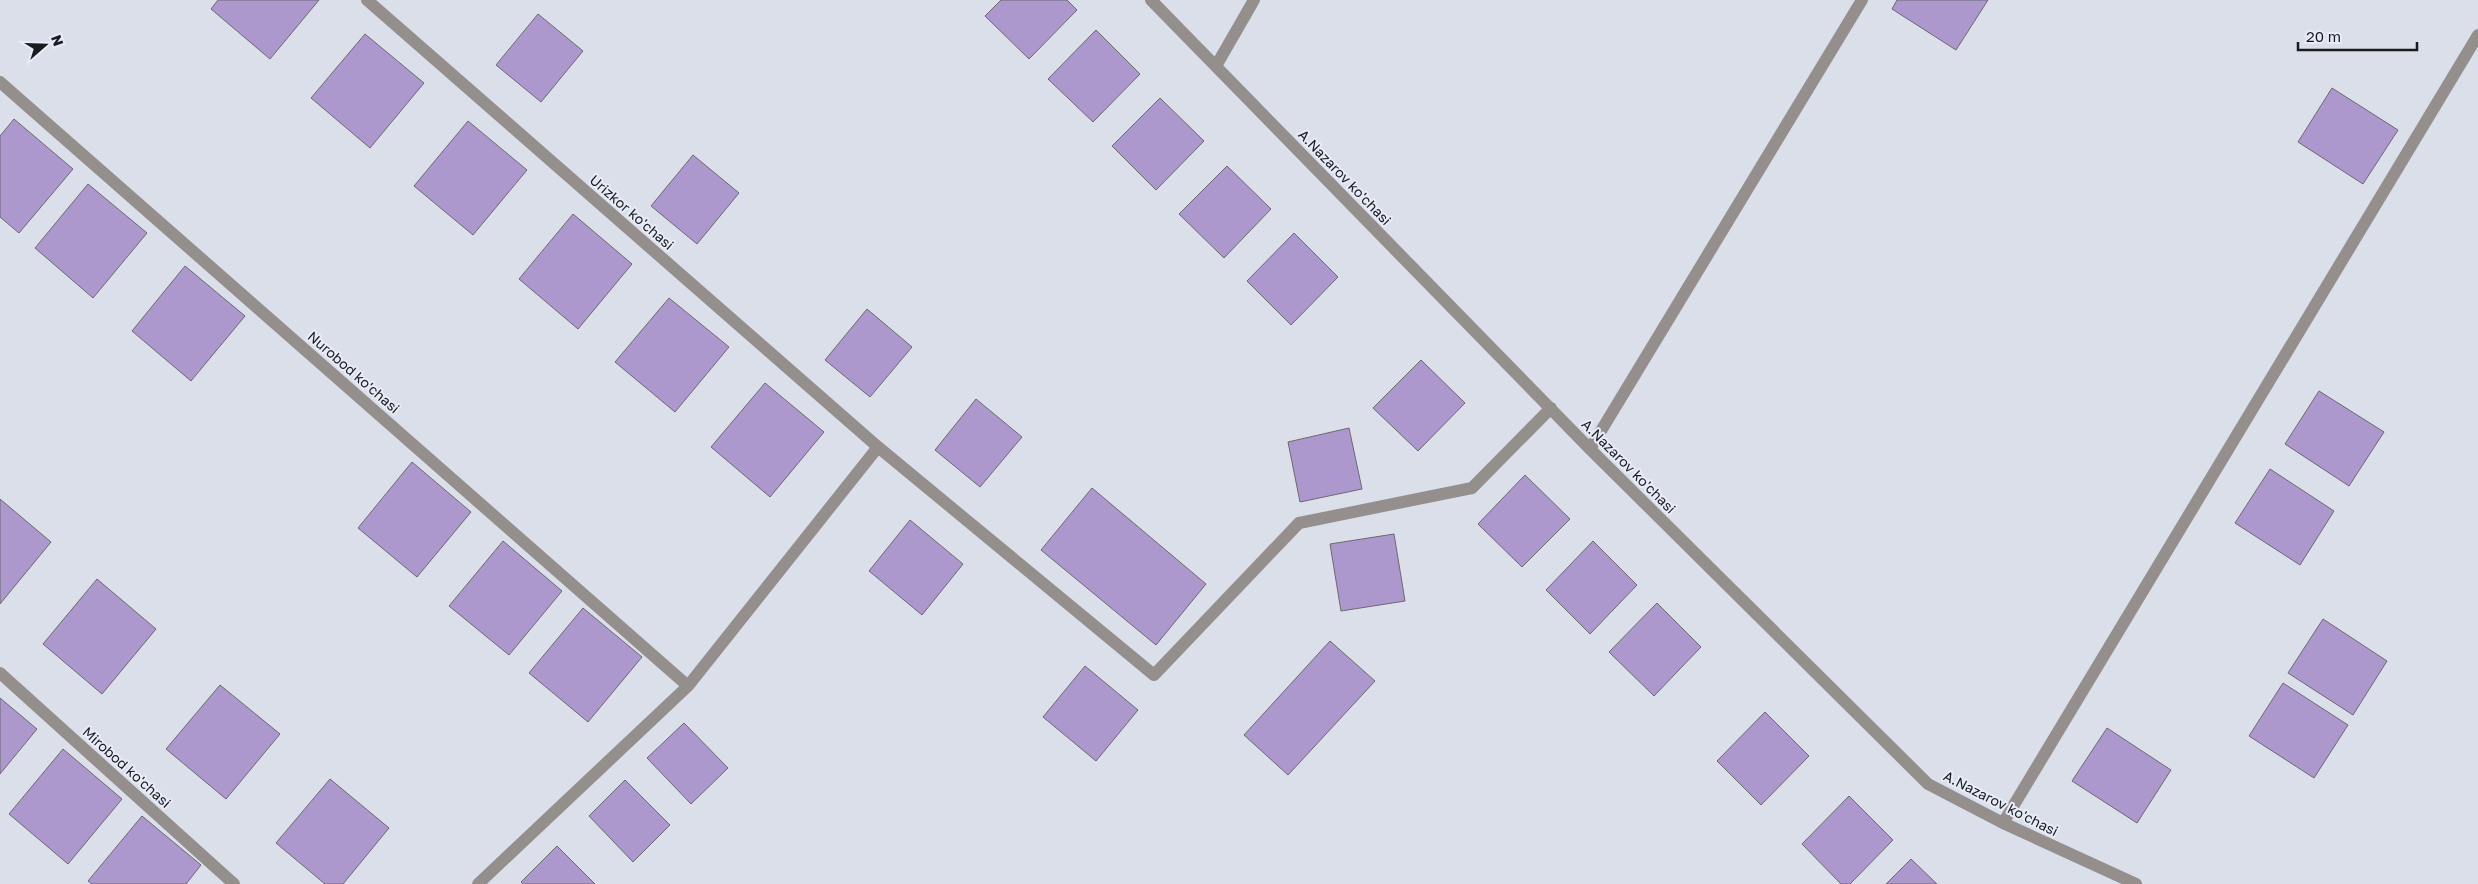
<svg xmlns="http://www.w3.org/2000/svg" width="2478" height="884" font-family="'Golos Text',sans-serif">
	<style>
		.building { fill: #ad98ce; stroke: #6c6872 }
		.lines { fill: none; stroke-linecap: round; stroke-linejoin: round }
		.street { stroke: #948f8c; stroke-width: 12 }
		.labels { text-anchor: middle; dominant-baseline: central; stroke-width: 4; stroke-linejoin: round; paint-order: stroke }
		.street-label { font-size: 14px; fill: #191b1f; stroke: #e8ecf8 }
	</style>
	<rect width="100%" height="100%" fill="#dbdfea"/>
	<path class="building" d="M 218,0 L 319,0 L 270,59 L 211,9 Z
		M 1001,0 L 1067,0 L 1077,10 L 1029,59 L 985,16 Z
		M 1897,0 L 1988,0 L 1956,50 L 1892,9 Z
		M 538,14 L 583,51 L 541,102 L 496,65 Z
		M 1096,30 L 1140,74 L 1093,122 L 1048,79 Z
		M 365,34 L 424,83 L 370,148 L 311,98 Z
		M 2332,88 L 2398,130 L 2363,184 L 2298,142 Z
		M 1160,98 L 1204,141 L 1156,190 L 1112,146 Z
		M 14,119 L 73,169 L 19,233 L 0,217 L 0,136 Z
		M 468,121 L 527,170 L 473,235 L 414,186 Z
		M 693,155 L 739,193 L 697,244 L 651,206 Z
		M 1227,166 L 1271,209 L 1224,258 L 1179,214 Z
		M 88,184 L 147,233 L 93,298 L 35,248 Z
		M 573,214 L 632,264 L 578,329 L 519,279 Z
		M 1294,233 L 1338,277 L 1291,325 L 1247,281 Z
		M 185,266 L 245,316 L 191,381 L 132,331 Z
		M 669,298 L 729,347 L 675,412 L 615,362 Z
		M 867,309 L 912,347 L 870,397 L 825,360 Z
		M 1421,360 L 1465,403 L 1418,451 L 1373,408 Z
		M 765,383 L 824,432 L 770,497 L 711,447 Z
		M 2319,391 L 2384,432 L 2349,486 L 2285,444 Z
		M 976,399 L 1022,437 L 980,487 L 935,450 Z
		M 1349,428 L 1362,489 L 1300,502 L 1288,442 Z
		M 412,462 L 471,512 L 417,577 L 358,528 Z
		M 2270,469 L 2334,511 L 2300,565 L 2235,523 Z
		M 1525,475 L 1570,519 L 1522,567 L 1478,524 Z
		M 1092,488 L 1206,584 L 1156,645 L 1041,550 Z
		M 0,499 L 51,542 L 0,604 Z
		M 910,520 L 963,564 L 922,615 L 869,571 Z
		M 1394,534 L 1405,601 L 1341,611 L 1330,544 Z
		M 503,541 L 562,591 L 509,655 L 449,606 Z
		M 1593,541 L 1637,585 L 1590,634 L 1546,590 Z
		M 97,579 L 156,629 L 102,694 L 43,644 Z
		M 1657,603 L 1701,647 L 1654,696 L 1609,652 Z
		M 583,608 L 642,657 L 588,722 L 529,673 Z
		M 2323,619 L 2387,661 L 2353,715 L 2288,673 Z
		M 1330,641 L 1375,681 L 1288,775 L 1244,735 Z
		M 1085,666 L 1138,710 L 1096,761 L 1043,717 Z
		M 2283,683 L 2348,725 L 2314,778 L 2249,736 Z
		M 220,685 L 280,734 L 226,799 L 166,749 Z
		M 0,698 L 37,729 L 0,774 Z
		M 1765,712 L 1809,756 L 1761,805 L 1717,761 Z
		M 684,723 L 728,768 L 691,804 L 647,758 Z
		M 2107,728 L 2171,770 L 2137,823 L 2072,781 Z
		M 63,749 L 122,799 L 68,864 L 9,814 Z
		M 330,779 L 389,828 L 343,884 L 325,884 L 276,843 Z
		M 625,780 L 670,825 L 633,862 L 589,816 Z
		M 1849,796 L 1893,840 L 1850,884 L 1841,884 L 1802,844 Z
		M 142,816 L 201,865 L 186,884 L 92,884 L 88,881 Z
		M 557,846 L 595,884 L 523,884 L 521,882 Z
		M 1911,859 L 1937,884 L 1886,884 Z"/>
	<g class="lines">
		<path class="street" d="M 367,0 L 878,447 L 1154,675 L 1299,523 L 1472,488 L 1551,408
			M 1151,0 L 1590,449 L 1928,784 L 2003,823 L 2136,884
			M 1216,66 L 1254,0
			M 0,82 L 688,686
			M 1590,449 L 1862,0
			M 0,673 L 234,884
			M 2003,823 L 2478,35
			M 478,884 L 688,686 L 878,447"/>
	</g>
	<g class="labels">
		<g class="street-label">
			<text transform="translate(1345 177) rotate(46)">A.Nazarov ko'chasi</text>
			<text transform="translate(632 212) rotate(41)">Urizkor ko'chasi</text>
			<text transform="translate(354 372) rotate(41)">Nurobod ko'chasi</text>
			<text transform="translate(1629 466) rotate(45)">A.Nazarov ko'chasi</text>
			<text transform="translate(127 767) rotate(42)">Mirobod ko'chasi</text>
			<text transform="translate(2001 803) rotate(27)">A.Nazarov ko'chasi</text>
		</g>
	</g>
	<g transform="translate(45 45) rotate(70)" stroke="#e8ecf8" stroke-width="4" paint-order="stroke">
	<path d="M0-4L9 19L0 12L-9 19Z" fill="#191b1f"/>
	<text y="-8" font-size="14" font-weight="bold" text-anchor="middle" fill="#191b1f">N</text>
	</g>
	<path d="M2298 42v8h119v-8" fill="none" stroke="#191b1f" stroke-width="2.5"/>
	<text x="2306" y="42" font-size="15" fill="#191b1f" stroke="#e8ecf8" stroke-width="4" paint-order="stroke">20 m</text>
</svg>
